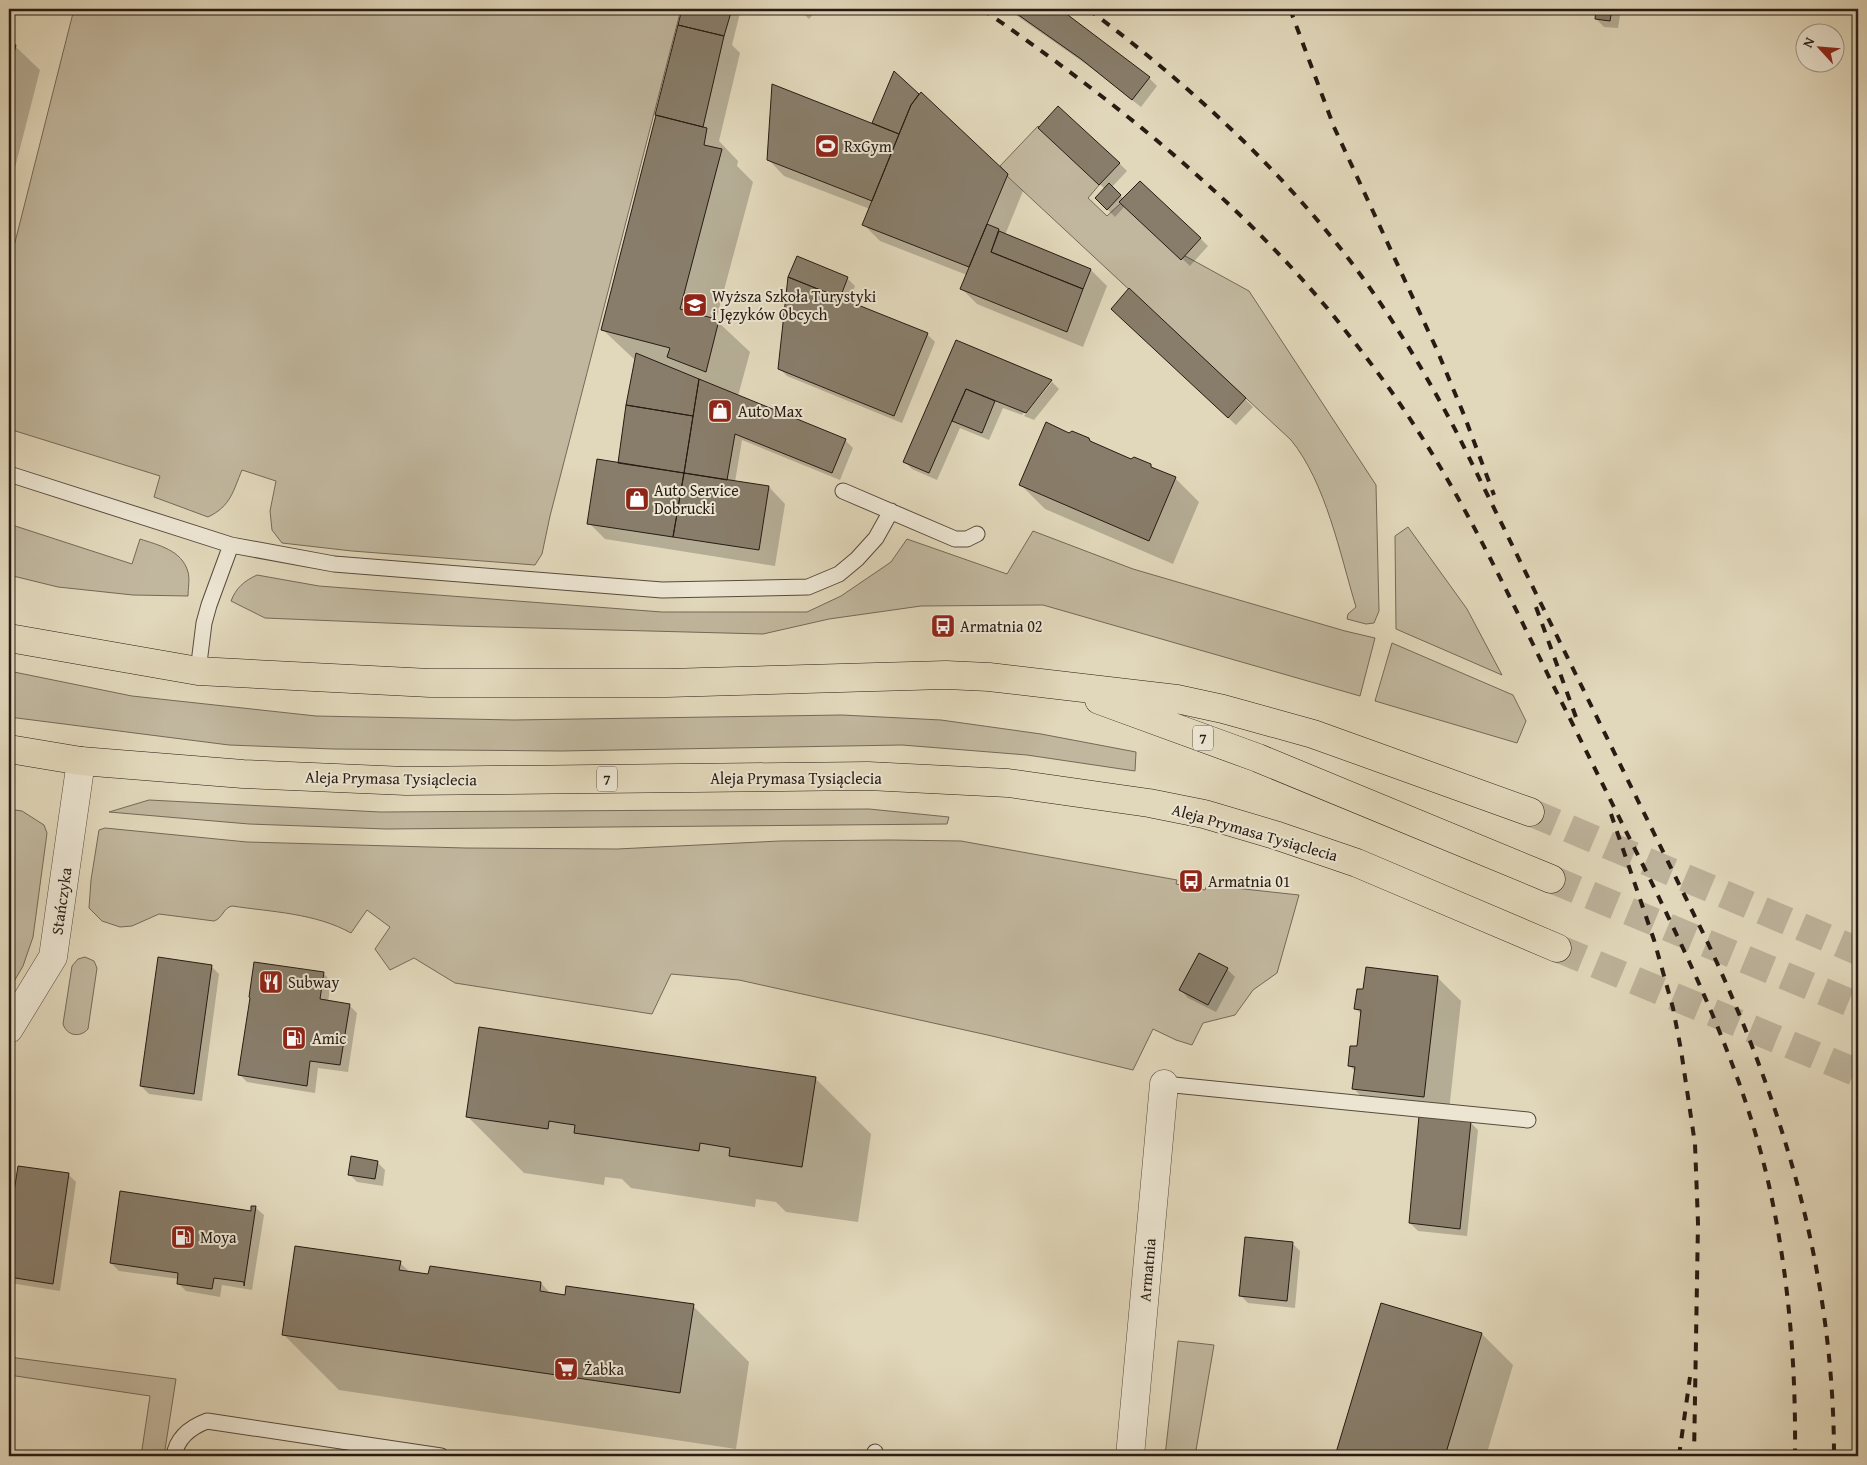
<svg xmlns="http://www.w3.org/2000/svg" width="1867" height="1465" font-family="'Gentium Book Plus',serif">
	<style>
		.green { fill: #c1b79e; stroke: #746958 }
		.shadow { fill: #0003 }
		.building { fill: #887d6a; stroke: #271b13 }
		.lines { fill: none; stroke-linecap: round; stroke-linejoin: round }
		.primary-tunnel { stroke: #bcb199; stroke-width: 28; stroke-dasharray: 28 14; stroke-linecap: butt }
		.lane-casing { stroke: #564a3d; stroke-width: 17 }
		.street-casing { stroke: #564a3d; stroke-width: 29 }
		.primary-casing { stroke: #271b13; stroke-width: 29 }
		.lane { stroke: #ece5d2; stroke-width: 15 }
		.street { stroke: #ece5d2; stroke-width: 28 }
		.primary { stroke: #e1d7ba; stroke-width: 28 }
		.rail { stroke: #271b13; stroke-width: 4; stroke-dasharray: 9 9; stroke-linecap: butt }
		.labels { text-anchor: middle; dominant-baseline: central; stroke-width: 4; stroke-linejoin: round; paint-order: stroke }
		.shield { fill: #ece5d2; stroke: #62584c; stroke-width: 1 }
		.shield-label { font-size: 15px; font-weight: bold; fill: #271b13 }
		.poi-label { font-size: 16px; fill: #271b13; stroke: #ece5d2; text-anchor: start }
		.street-label { font-size: 16px; fill: #271b13; stroke: #ece5d2 }
	</style>
	<rect width="100%" height="100%" fill="#e1d7ba"/>
	<filter id="stains"><feTurbulence type="fractalNoise" baseFrequency=".004" numOctaves="4"/><feColorMatrix values="0 0 0 0 .2 0 0 0 0 .09 0 0 0 0 .02 0 0 0 .5 -.17"/></filter>
	<radialGradient id="worn" r=".72"><stop offset=".6" stop-color="#630" stop-opacity="0"/><stop offset="1" stop-color="#630" stop-opacity=".3"/></radialGradient>
	<path class="green" d="M 74,9 L 681,9 L 550,516 L 542,554 L 535,565 L 352,551 L 282,543 L 272,530 L 270,511 L 276,481 L 242,470 C 233,491 231,506 208,517 L 154,497 L 160,476 L 9,429 L 9,266 Z
		M 1038,126 L 1100,184 L 1088,198 L 1107,216 L 1121,203 L 1167,246 L 1249,291 L 1376,485 L 1379,611 L 1374,623 L 1366,624 L 1347,619 L 1348,614 L 1356,607 C 1340,554 1326,483 1291,440 L 1007,176 L 1008,174 L 1000,166 Z
		M 9,524 L 132,564 L 140,539 C 158,545 182,550 188,572 C 190,579 188,589 188,596 L 133,595 L 58,587 L 9,575 Z
		M 1408,527 L 1467,609 L 1502,675 L 1396,629 L 1395,536 Z
		M 1033,531 L 1133,569 L 1345,631 L 1375,638 L 1360,696 L 1043,605 L 921,606 L 829,619 L 763,634 L 459,626 L 265,618 L 231,601 C 236,588 244,581 257,575 L 319,586 L 662,612 L 807,612 L 841,596 L 891,562 L 907,539 L 1007,574 Z
		M 1392,643 L 1513,695 L 1526,721 L 1517,743 L 1375,701 Z
		M 9,671 L 132,696 L 316,716 L 514,720 L 842,715 L 941,720 L 1041,734 L 1136,752 L 1135,771 L 1027,755 L 902,745 L 561,751 L 333,749 L 229,745 L 9,717 Z
		M 149,800 L 380,812 L 869,809 L 949,817 L 947,824 L 386,829 L 249,824 L 109,812 Z
		M 9,809 L 22,811 L 44,825 L 47,833 L 33,937 L 23,966 L 9,990 Z
		M 105,828 L 247,842 L 465,848 L 617,849 L 780,841 L 891,840 L 961,841 L 1177,880 L 1176,884 L 1205,890 L 1207,885 L 1299,895 L 1277,973 L 1253,990 L 1235,1015 L 1203,1023 L 1192,1045 L 1176,1040 L 1153,1029 L 1133,1070 L 992,1036 L 739,980 L 671,974 L 652,1014 L 455,983 L 414,958 L 390,970 L 375,949 L 390,927 L 367,910 L 351,933 C 315,913 272,912 232,906 C 223,908 223,918 214,921 L 159,914 L 132,926 L 120,927 L 102,921 L 89,908 L 91,880 L 99,830 Z
		M 85,957 L 94,961 L 97,968 L 88,1029 C 80,1038 67,1036 63,1024 L 72,966 L 78,959 Z
		M 1178,1341 L 1214,1345 L 1195,1456 L 1165,1456 Z
		M 9,1357 L 176,1379 L 164,1456 L 141,1456 L 150,1396 L 9,1375 Z"/>
	<path class="shadow" d="M 683,9 L 741,9 L 732,45 L 740,53 L 719,141 L 738,161 L 737,166 L 753,182 L 716,320 L 750,352 L 738,396 L 845,440 L 853,448 L 840,480 L 742,440 L 735,482 L 769,487 L 785,504 L 775,566 L 605,539 L 589,523 L 619,464 L 636,361 L 602,329 Z
		M 799,9 L 818,9 L 809,19 Z
		M 1007,9 L 1057,9 L 1149,78 L 1157,86 L 1141,107 L 1090,67 Z
		M 1597,9 L 1621,9 L 1618,28 L 1604,27 L 1596,19 Z
		M 9,45 L 15,46 L 40,70 L 9,191 Z
		M 895,73 L 1023,191 L 1005,235 L 1091,270 L 1107,286 L 1083,347 L 977,304 L 961,288 L 967,275 L 880,241 L 864,225 L 870,209 L 784,176 L 768,159 L 877,126 L 873,123 Z
		M 1047,135 L 1119,163 L 1127,171 L 1111,188 L 1124,199 L 1200,238 L 1208,246 L 1190,266 L 1125,206 L 1115,217 L 1096,198 L 1105,189 Z
		M 847,278 L 855,286 L 849,303 L 927,334 L 935,342 L 902,423 L 787,376 L 779,368 Z
		M 1120,317 L 1245,399 L 1253,407 L 1236,425 Z
		M 956,341 L 1051,381 L 1059,389 L 1034,420 L 1024,416 L 1052,382 L 1048,382 L 1022,415 L 1003,408 L 989,440 L 960,428 L 937,480 L 912,469 L 904,461 Z
		M 1070,434 L 1088,439 L 1093,444 L 1131,460 L 1150,465 L 1155,470 L 1175,478 L 1199,502 L 1173,564 L 1045,509 L 1021,485 Z
		M 211,966 L 219,974 L 202,1101 L 149,1094 L 141,1086 Z
		M 1227,969 L 1235,977 L 1216,1012 L 1188,998 L 1181,990 Z
		M 323,973 L 331,981 L 328,1002 L 349,1005 L 357,1013 L 348,1072 L 318,1068 L 315,1093 L 247,1082 L 239,1074 Z
		M 1437,977 L 1461,1001 L 1448,1120 L 1470,1122 L 1478,1130 L 1467,1236 L 1418,1231 L 1410,1223 L 1420,1117 L 1378,1113 L 1354,1089 L 1356,1072 L 1349,1065 L 1359,1048 L 1362,1015 L 1356,1009 Z
		M 815,1078 L 871,1134 L 858,1222 L 786,1212 L 776,1202 L 756,1199 L 755,1207 L 631,1188 L 622,1179 L 605,1177 L 604,1185 L 524,1173 L 468,1117 Z
		M 377,1162 L 385,1170 L 383,1186 L 357,1182 L 349,1174 Z
		M 19,1167 L 68,1174 L 76,1182 L 60,1291 L 10,1283 L 9,1281 L 9,1234 Z
		M 256,1208 L 264,1215 L 252,1290 L 222,1285 L 220,1297 L 186,1291 L 179,1284 L 179,1279 L 119,1271 L 111,1263 L 252,1212 Z
		M 1292,1243 L 1300,1251 L 1295,1308 L 1248,1303 L 1240,1295 Z
		M 400,1263 L 411,1273 L 429,1276 L 431,1267 L 541,1283 L 551,1294 L 567,1296 L 693,1306 L 749,1362 L 736,1449 L 339,1390 L 283,1334 Z
		M 1382,1304 L 1482,1334 L 1513,1365 L 1486,1456 L 1337,1456 Z"/>
	<path class="building" d="M 682,9 L 732,9 L 724,36 L 678,25 Z
		M 1010,9 L 1060,9 L 1150,77 L 1132,100 L 1081,59 Z
		M 1596,9 L 1612,9 L 1610,21 L 1595,19 Z
		M 678,25 L 724,36 L 703,127 L 655,115 Z
		M 9,43 L 16,45 L 9,74 Z
		M 894,71 L 919,94 L 911,105 L 899,134 L 872,123 Z
		M 772,84 L 899,134 L 872,201 L 767,160 Z
		M 921,92 L 1008,174 L 969,267 L 862,225 L 911,105 Z
		M 1058,106 L 1120,163 L 1099,185 L 1038,128 Z
		M 656,115 L 707,128 L 704,145 L 722,149 L 680,309 L 719,320 L 706,372 L 667,357 L 670,348 L 601,330 Z
		M 1140,181 L 1201,238 L 1181,260 L 1119,202 Z
		M 1109,183 L 1121,195 L 1107,210 L 1095,198 Z
		M 987,224 L 999,229 L 991,252 L 1083,289 L 1067,332 L 960,289 Z
		M 999,231 L 1091,269 L 1083,289 L 991,252 Z
		M 797,256 L 848,277 L 840,298 L 788,277 Z
		M 788,277 L 928,333 L 894,416 L 778,369 Z
		M 1129,288 L 1246,398 L 1228,418 L 1111,309 Z
		M 956,340 L 1052,380 L 1026,413 L 966,389 L 929,473 L 903,462 Z
		M 636,353 L 699,379 L 693,416 L 626,405 Z
		M 699,379 L 846,439 L 832,473 L 735,434 L 727,480 L 684,473 Z
		M 966,389 L 995,401 L 982,433 L 952,421 Z
		M 626,405 L 693,416 L 684,473 L 618,463 Z
		M 1046,422 L 1069,433 L 1072,431 L 1089,438 L 1090,441 L 1131,459 L 1134,457 L 1151,464 L 1151,467 L 1176,477 L 1149,541 L 1019,485 Z
		M 597,459 L 684,473 L 673,537 L 587,524 Z
		M 684,473 L 769,486 L 759,550 L 673,537 Z
		M 1199,953 L 1228,968 L 1208,1005 L 1179,990 Z
		M 158,957 L 212,965 L 194,1094 L 140,1086 Z
		M 254,962 L 324,972 L 320,999 L 350,1004 L 340,1065 L 310,1061 L 307,1086 L 238,1075 L 250,998 L 249,997 Z
		M 1366,967 L 1438,976 L 1424,1097 L 1352,1089 L 1355,1067 L 1348,1066 L 1350,1046 L 1357,1046 L 1361,1010 L 1354,1009 L 1357,989 L 1363,989 Z
		M 479,1027 L 816,1077 L 802,1167 L 729,1156 L 730,1148 L 700,1143 L 699,1151 L 574,1133 L 575,1125 L 561,1123 L 549,1121 L 548,1129 L 466,1117 Z
		M 1419,1116 L 1471,1121 L 1460,1229 L 1409,1223 Z
		M 351,1156 L 378,1161 L 375,1179 L 348,1175 Z
		M 18,1166 L 69,1173 L 53,1284 L 9,1277 L 9,1225 Z
		M 120,1191 L 251,1211 L 251,1206 L 256,1206 L 244,1286 L 244,1282 L 214,1278 L 212,1289 L 177,1284 L 178,1273 L 110,1263 Z
		M 1245,1237 L 1293,1242 L 1287,1301 L 1239,1296 Z
		M 295,1246 L 401,1261 L 399,1270 L 428,1274 L 430,1266 L 541,1282 L 540,1291 L 565,1295 L 566,1286 L 694,1304 L 680,1393 L 282,1335 Z
		M 1381,1303 L 1482,1333 L 1445,1456 L 1335,1456 Z"/>
	<g class="lines">
		<path class="primary-tunnel" d="M 1530,812 L 1858,951
			M 1551,879 L 1858,1006
			M 1557,948 L 1858,1073"/>
		<defs>
			<path id="lane" d="M 9,474 L 231,545 L 334,564 L 662,590 L 808,587 L 839,574 L 857,559 L 876,538 L 891,511
				M 843,491 L 955,539 L 967,539 L 977,534
				M 198,671 L 204,623 L 209,605 L 231,545
				M 1164,1084 L 1528,1120
				M 174,1456 C 177,1437 191,1427 207,1421 L 441,1456
				M 873,1456 L 875,1452"/>
			<path id="street" d="M 9,1029 L 53,957 L 81,761
				M 1130,1456 L 1164,1084"/>
			<path id="primary" d="M 9,638 L 198,671 L 430,683 L 667,683 L 946,675 L 989,677 L 1177,699 L 1223,709 L 1313,734 L 1530,812
				M 1099,700 L 1258,758 L 1551,879
				M 9,749 L 81,761 L 243,774 L 406,781 L 868,776 L 1008,783 L 1149,803 L 1204,814 L 1278,836 L 1357,863 L 1557,948"/>
		</defs>
		<use href="#lane" class="lane-casing"/>
		<use href="#street" class="street-casing"/>
		<use href="#primary" class="primary-casing"/>
		<use href="#lane" class="lane"/>
		<use href="#street" class="street"/>
		<use href="#primary" class="primary"/>
		<path class="rail" d="M 982,9 C 1109,97 1233,194 1332,314 C 1361,350 1389,386 1414,425 C 1471,512 1514,607 1560,699 C 1590,758 1619,818 1649,877 C 1698,978 1746,1080 1770,1190 C 1789,1278 1796,1367 1795,1456
			M 1088,9 C 1184,81 1274,162 1348,258 C 1390,313 1426,374 1458,435 L 1706,939 C 1783,1103 1834,1273 1834,1456
			M 1290,9 L 1334,127 L 1437,350 L 1464,415 L 1494,495
			M 1536,607 L 1577,720
			M 1611,814 L 1654,940 L 1673,1008 L 1681,1050 L 1695,1144 L 1698,1223 L 1694,1456
			M 1679,1456 L 1690,1377"/>
	</g>
	<defs>
		<symbol id="stadium-square" viewBox="-11 -11 22 22"><rect x="-9" y="-9" width="18" height="18" rx="4" fill="#8f2418" stroke="#ece5d2"/><path d="M0-5a6.5 5 0 1 0 0 10a6.5 5 0 1 0 0-10ZM-3.5-1.8h7v3.6h-7Z" fill="#fff"/></symbol>
		<symbol id="university-square" viewBox="-11 -11 22 22"><rect x="-9" y="-9" width="18" height="18" rx="4" fill="#8f2418" stroke="#ece5d2"/><path d="M0-5L7-2L0 1L-7-2ZM-4 1L0 2.5L4 1V4Q0 6-4 4Z" fill="#fff"/></symbol>
		<symbol id="shop-square" viewBox="-11 -11 22 22"><rect x="-9" y="-9" width="18" height="18" rx="4" fill="#8f2418" stroke="#ece5d2"/><path d="M-5-2.5h2.3a2.7 3.5 0 0 1 5.4 0H5L5.5 6h-11ZM-1.5-2.5h3a1.5 2.3 0 0 0-3 0Z" fill="#fff"/></symbol>
		<symbol id="bus-square" viewBox="-11 -11 22 22"><rect x="-9" y="-9" width="18" height="18" rx="4" fill="#8f2418" stroke="#ece5d2"/><path d="M-5-6H5V4H4V6H2V4H-2V6H-4V4H-5ZM-3.5-4V0h7V-4ZM-3.5 1.2v1.5H-2V1.2ZM2 1.2v1.5H3.5V1.2Z" fill="#fff"/></symbol>
		<symbol id="restaurant-square" viewBox="-11 -11 22 22"><rect x="-9" y="-9" width="18" height="18" rx="4" fill="#8f2418" stroke="#ece5d2"/><path d="M-5-6h1v4h1v-4h1v4h1v-4h1v5L-1.5 .5V6h-2V.5L-5-1ZM5-6V6H3V1.5H1.5Q1.5-4 5-6Z" fill="#fff"/></symbol>
		<symbol id="fuel-square" viewBox="-11 -11 22 22"><rect x="-9" y="-9" width="18" height="18" rx="4" fill="#8f2418" stroke="#ece5d2"/><path d="M-5.5-6h7V0h2V4h1.3V-2.5L3-4.5l.8-.8L6-3V5H2.5V1h-1V6h-7ZM-4.2-4.7v3.2H.2V-4.7Z" fill="#fff"/></symbol>
		<symbol id="supermarket-square" viewBox="-11 -11 22 22"><rect x="-9" y="-9" width="18" height="18" rx="4" fill="#8f2418" stroke="#ece5d2"/><path d="M-6-5.5h2.5l.6 2H6L4.5 2H-2.5L-4.4-4H-6ZM-1.5 3.2a1.3 1.3 0 1 0 .1 0ZM3 3.2a1.3 1.3 0 1 0 .1 0Z" fill="#fff"/></symbol>
	</defs>
	<g fill-rule="evenodd">
		<use href="#stadium-square" x="813" y="132" width="28" height="28"/>
		<use href="#university-square" x="681" y="291" width="28" height="28"/>
		<use href="#shop-square" x="706" y="397" width="28" height="28"/>
		<use href="#shop-square" x="623" y="485" width="28" height="28"/>
		<use href="#bus-square" x="929" y="612" width="28" height="28"/>
		<use href="#bus-square" x="1177" y="867" width="28" height="28"/>
		<use href="#restaurant-square" x="257" y="968" width="28" height="28"/>
		<use href="#fuel-square" x="280" y="1024" width="28" height="28"/>
		<use href="#fuel-square" x="169" y="1223" width="28" height="28"/>
		<use href="#supermarket-square" x="552" y="1355" width="28" height="28"/>
	</g>
	<g class="labels">
		<g class="shield">
			<rect x="1193" y="725.5" width="20" height="25" rx="4"/>
			<rect x="597" y="766.5" width="20" height="25" rx="4"/>
		</g>
		<g class="shield-label">
			<text x="1203" y="738">7</text>
			<text x="607" y="779">7</text>
		</g>
		<g class="poi-label">
			<text x="844" y="146">RxGym</text>
			<text x="712" y="296">Wyższa Szkoła Turystyki<tspan x="712" dy="18">i Języków Obcych</tspan></text>
			<text x="738" y="411">Auto Max</text>
			<text x="654" y="490">Auto Service<tspan x="654" dy="18">Dobrucki</tspan></text>
			<text x="960" y="626">Armatnia 02</text>
			<text x="1208" y="881">Armatnia 01</text>
			<text x="288" y="982">Subway</text>
			<text x="312" y="1038">Amic</text>
			<text x="200" y="1237">Moya</text>
			<text x="584" y="1369">Żabka</text>
		</g>
		<g class="street-label">
			<text transform="translate(391 778) rotate(1)">Aleja Prymasa Tysiąclecia</text>
			<text x="796" y="778">Aleja Prymasa Tysiąclecia</text>
			<text transform="translate(1255 832) rotate(16)">Aleja Prymasa Tysiąclecia</text>
			<text transform="translate(61 901) rotate(-82)">Stańczyka</text>
			<text transform="translate(1147 1270) rotate(-85)">Armatnia</text>
		</g>
	</g>
	<rect width="1867" height="1465" fill="none" stroke="#e1d7ba" stroke-width="30"/>
	<rect x="10" y="10" width="1847" height="1445" fill="none" stroke="#271b13" stroke-width="2.5"/>
	<rect x="15" y="15" width="1837" height="1435" fill="none" stroke="#271b13"/>
	<g transform="translate(1820 48) rotate(296)"><circle r="24" fill="#ece5d2" stroke="#9d9486"/>
	<path d="M0-4L9 19L0 12L-9 19Z" fill="#8f2418"/>
	<text y="-8" font-size="14" font-weight="bold" text-anchor="middle" fill="#271b13">N</text>
	</g>
	<rect width="100%" height="100%" filter="url(#stains)"/>
	<rect width="100%" height="100%" fill="url(#worn)"/>
</svg>
